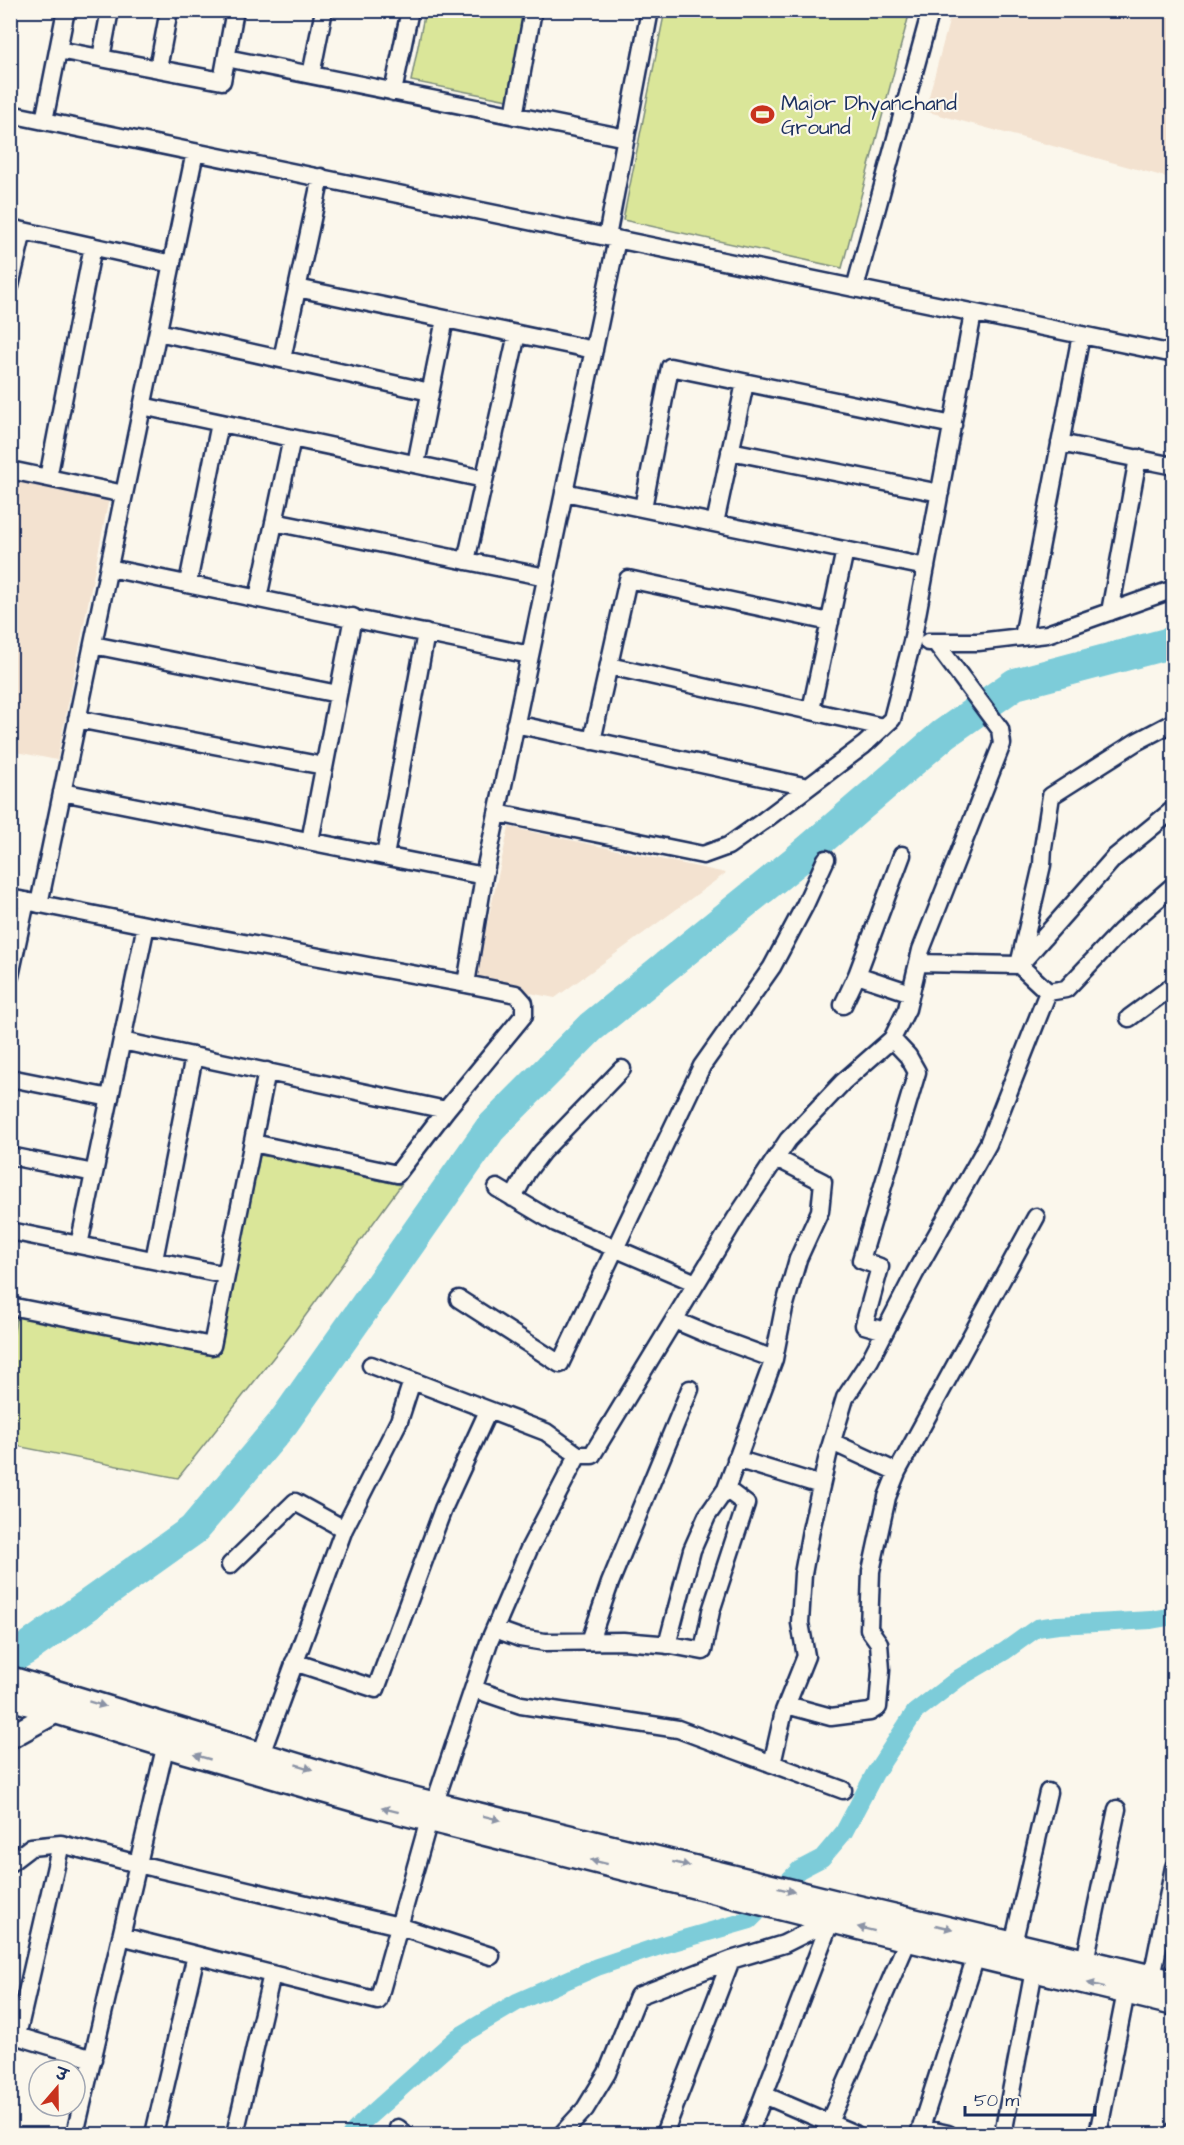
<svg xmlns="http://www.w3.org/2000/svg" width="1184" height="2145" font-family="'Architects Daughter','Playpen Sans Deva',sans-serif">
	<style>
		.built { fill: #f3e2d0 }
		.green { fill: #dae699; stroke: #7a8a7c; stroke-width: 1.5 }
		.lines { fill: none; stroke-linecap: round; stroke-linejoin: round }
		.canal { stroke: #7dccd9; stroke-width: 18 }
		.river { stroke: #7dccd9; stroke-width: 32 }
		.street-casing { stroke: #1b2f5e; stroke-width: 21 }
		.secondary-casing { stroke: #1b2f5e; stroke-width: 27 }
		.street { stroke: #fbf7ec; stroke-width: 16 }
		.secondary { stroke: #fbf7ec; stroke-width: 22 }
		.oneway { fill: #8b93a5 }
		.labels { text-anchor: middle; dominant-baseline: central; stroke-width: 4.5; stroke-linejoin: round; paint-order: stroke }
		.poi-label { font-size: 21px; fill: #1b2f5e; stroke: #fbf7ec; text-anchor: start }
	</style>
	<rect width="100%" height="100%" fill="#fbf7ec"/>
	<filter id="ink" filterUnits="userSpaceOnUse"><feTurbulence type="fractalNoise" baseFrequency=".0167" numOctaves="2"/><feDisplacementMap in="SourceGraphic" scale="12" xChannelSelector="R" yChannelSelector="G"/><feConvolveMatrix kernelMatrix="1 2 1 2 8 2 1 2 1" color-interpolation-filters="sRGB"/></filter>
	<g filter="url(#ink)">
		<path class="built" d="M 952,10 L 1173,11 L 1173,179 L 925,111 Z
			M 10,479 L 109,498 L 57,760 L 11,751 Z
			M 509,827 L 726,873 L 555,998 L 474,982 Z"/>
		<path class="green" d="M 665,10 L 910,11 L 842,268 L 623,220 Z
			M 425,11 L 525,11 L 508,100 L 411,81 Z
			M 260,1155 L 401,1185 L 295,1330 L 178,1478 L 11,1445 L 11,1348 L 17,1314 L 218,1355 Z"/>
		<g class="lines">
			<path class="canal" d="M 351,2134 L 367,2118 L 458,2037 L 517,2002 L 597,1967 L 666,1944 L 750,1920 L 799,1870 L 822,1858 L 844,1832 L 875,1773 L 915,1712 L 959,1678 L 1005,1651 L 1037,1628 L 1058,1625 L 1151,1620 L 1174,1616"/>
			<path class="river" d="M 10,1658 L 26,1649 L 193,1530 L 283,1423 L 490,1129 L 591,1027 L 796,861 L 944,734 L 1015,684 L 1174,642"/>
			<defs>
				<path id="street" d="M 58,50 L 222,81 L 235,10
					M 101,58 L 110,10
					M 226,58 L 626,138
					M 158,69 L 169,10
					M 311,75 L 324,10
					M 393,92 L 410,10
					M 10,114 L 1174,354
					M 514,116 L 533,10
					M 44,121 L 66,10
					M 10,228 L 172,264
					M 607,237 L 650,10
					M 10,286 L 23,231
					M 297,288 L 594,350
					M 855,288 L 931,10
					M 158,332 L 430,392
					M 282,359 L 321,177
					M 142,406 L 484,479
					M 1060,443 L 1174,466
					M 730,451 L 940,493
					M 416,464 L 445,319
					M 10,470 L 124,494
					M 48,478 L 93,246
					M 564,492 L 926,567
					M 643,508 L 670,367 L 953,425
					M 274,522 L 546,577
					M 715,523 L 745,383
					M 466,561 L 517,334
					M 109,568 L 530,655
					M 188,583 L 220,423
					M 258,598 L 292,438
					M 1110,612 L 1138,458
					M 1023,637 L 1081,335
					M 928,642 L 978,642 L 1047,634 L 1174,589
					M 93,645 L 338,694
					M 609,666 L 883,727
					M 811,710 L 845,550
					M 77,719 L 324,766
					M 515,724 L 808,787
					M 592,741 L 628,579 L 830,622
					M 62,792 L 484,876
					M 497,813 L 703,855 L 728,846 L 762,822 L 864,745 L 892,719 L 912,642 L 973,313
					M 310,841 L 353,617
					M 385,856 L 426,633
					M 10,898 L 146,925 L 466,984 L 516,994 L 524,1003 L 524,1015 L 446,1110 L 397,1174 L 253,1143
					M 39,904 L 195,152
					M 1022,962 L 1114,858 L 1174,809
					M 1019,965 L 1042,865 L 1043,848 L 1051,796 L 1136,742 L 1174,722
					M 857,975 L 911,993
					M 10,976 L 26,901
					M 466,984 L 484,876 L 617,239
					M 1048,992 L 1066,989 L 1121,931 L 1174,885
					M 843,1005 L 857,975 L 902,855
					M 1129,1018 L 1174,985
					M 122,1041 L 446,1110
					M 10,1078 L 110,1098
					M 10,1156 L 94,1173
					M 497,1188 L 556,1223 L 696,1283
					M 513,1198 L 527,1172 L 542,1152 L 622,1069
					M 10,1231 L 226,1275
					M 79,1245 L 146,925
					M 154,1260 L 194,1056
					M 459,1299 L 560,1364 L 702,1066 L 772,967 L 805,905 L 826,859
					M 10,1306 L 212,1346 L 267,1071
					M 674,1320 L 714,1337 L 774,1359
					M 885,1331 L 864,1325 L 880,1267 L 861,1260 L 917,1072 L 908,1056 L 892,1039
					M 371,1365 L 546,1432 L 578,1455
					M 832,1442 L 897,1472
					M 736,1459 L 821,1485
					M 230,1565 L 295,1502 L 344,1529
					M 495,1629 L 520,1638 L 545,1642 L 623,1641 L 671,1645 L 703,1651 L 711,1611 L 746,1504 L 726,1489
					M 590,1641 L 610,1583 L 690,1389
					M 667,1645 L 692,1550 L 707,1516 L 726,1489 L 774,1359 L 784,1308 L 798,1259 L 820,1211 L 823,1182 L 776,1158
					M 294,1662 L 376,1689 L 443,1509 L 488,1411
					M 474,1689 L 521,1705 L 678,1729 L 843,1790
					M 787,1705 L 831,1717 L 870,1712 L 878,1707 L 881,1670 L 879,1643 L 869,1629 L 871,1571 L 887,1497 L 897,1472 L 1036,1217
					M 261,1754 L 344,1529 L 399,1421 L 412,1381
					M 772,1764 L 784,1711 L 806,1656 L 800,1623 L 803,1574 L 811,1530 L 829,1451 L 845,1398 L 870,1360 L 915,1273 L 988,1144 L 1048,992 L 1019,965 L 918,963
					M 10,1863 L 31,1847 L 61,1844 L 138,1864 L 399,1926 L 491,1956
					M 121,1936 L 378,2001 L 429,1820 L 489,1642 L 529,1549 L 578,1455 L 592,1455 L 736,1218 L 788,1140 L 843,1082 L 892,1039 L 907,1009 L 921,950 L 1002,744 L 1000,729 L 935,642
					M 1013,1944 L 1048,1792
					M 1085,1961 L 1117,1809
					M 1152,1977 L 1174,1867
					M 17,2036 L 61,1844
					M 17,2036 L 93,2059
					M 764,2095 L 855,2134
					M 398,2128 L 405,2134
					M 921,2128 L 948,2134
					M 75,2134 L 168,1735
					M 154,2134 L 196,1955
					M 235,2134 L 272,1974
					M 562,2134 L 585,2109 L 607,2073 L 638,1996 L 731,1960 L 784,1944 L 830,1921
					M 664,2134 L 731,1960
					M 749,2134 L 832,1917
					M 824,2134 L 908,1940
					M 919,2134 L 976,1956
					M 1003,2134 L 1034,1970
					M 1098,2134 L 1128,1982
					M 1173,2134 L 1174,2131"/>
				<path id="secondary" d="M 10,1678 L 383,1791 L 837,1902 L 1174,1982
					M 10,1698 L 186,1752 L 382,1808 L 859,1928 L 1174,2004
					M 10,1737 L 55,1712 L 55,1702"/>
			</defs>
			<use href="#street" class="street-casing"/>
			<use href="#secondary" class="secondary-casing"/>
			<use href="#street" class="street"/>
			<use href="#secondary" class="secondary"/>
		</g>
		<defs><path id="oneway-solid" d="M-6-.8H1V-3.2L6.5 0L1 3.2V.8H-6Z" transform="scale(1.5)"/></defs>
		<g class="oneway">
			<use href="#oneway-solid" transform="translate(97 1704) rotate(17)"/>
			<use href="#oneway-solid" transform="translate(202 1757) rotate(-164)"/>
			<use href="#oneway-solid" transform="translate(304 1767) rotate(17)"/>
			<use href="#oneway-solid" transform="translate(390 1810) rotate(-166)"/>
			<use href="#oneway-solid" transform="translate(492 1818) rotate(14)"/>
			<use href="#oneway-solid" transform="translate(599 1862) rotate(-166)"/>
			<use href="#oneway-solid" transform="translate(681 1864) rotate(14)"/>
			<use href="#oneway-solid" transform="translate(786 1890) rotate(14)"/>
			<use href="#oneway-solid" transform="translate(944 1927) rotate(13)"/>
			<use href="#oneway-solid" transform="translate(866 1929) rotate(-166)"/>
			<use href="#oneway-solid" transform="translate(1096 1985) rotate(-166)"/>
		</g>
	</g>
	<defs>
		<symbol id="stadium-bare" viewBox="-9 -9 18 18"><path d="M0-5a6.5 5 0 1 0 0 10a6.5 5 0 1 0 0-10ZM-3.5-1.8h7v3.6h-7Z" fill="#c8321e" stroke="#fbf7ec" stroke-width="2.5" paint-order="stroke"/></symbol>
	</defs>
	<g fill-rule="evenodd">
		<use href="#stadium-bare" x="746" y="98" width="33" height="33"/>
	</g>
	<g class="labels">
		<g class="poi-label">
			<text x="781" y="103">Major Dhyanchand<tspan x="781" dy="24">Ground</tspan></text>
		</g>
	</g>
	<rect width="1184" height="2145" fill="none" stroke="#fbf7ec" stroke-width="36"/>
	<rect x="18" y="18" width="1148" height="2109" fill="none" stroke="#1b2f5e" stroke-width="2" filter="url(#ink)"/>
	<g transform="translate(57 2088) rotate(20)"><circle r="28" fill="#fbf7ec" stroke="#a1a7b3" stroke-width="1.5"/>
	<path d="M0-4.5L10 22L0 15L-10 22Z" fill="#c8321e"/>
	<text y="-9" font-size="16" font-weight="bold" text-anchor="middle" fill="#1b2f5e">उ</text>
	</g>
	<path d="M965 2106v9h130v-9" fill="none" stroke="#1b2f5e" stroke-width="3"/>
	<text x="974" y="2106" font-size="18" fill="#1b2f5e" stroke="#fbf7ec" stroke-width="4.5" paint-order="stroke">50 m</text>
</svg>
